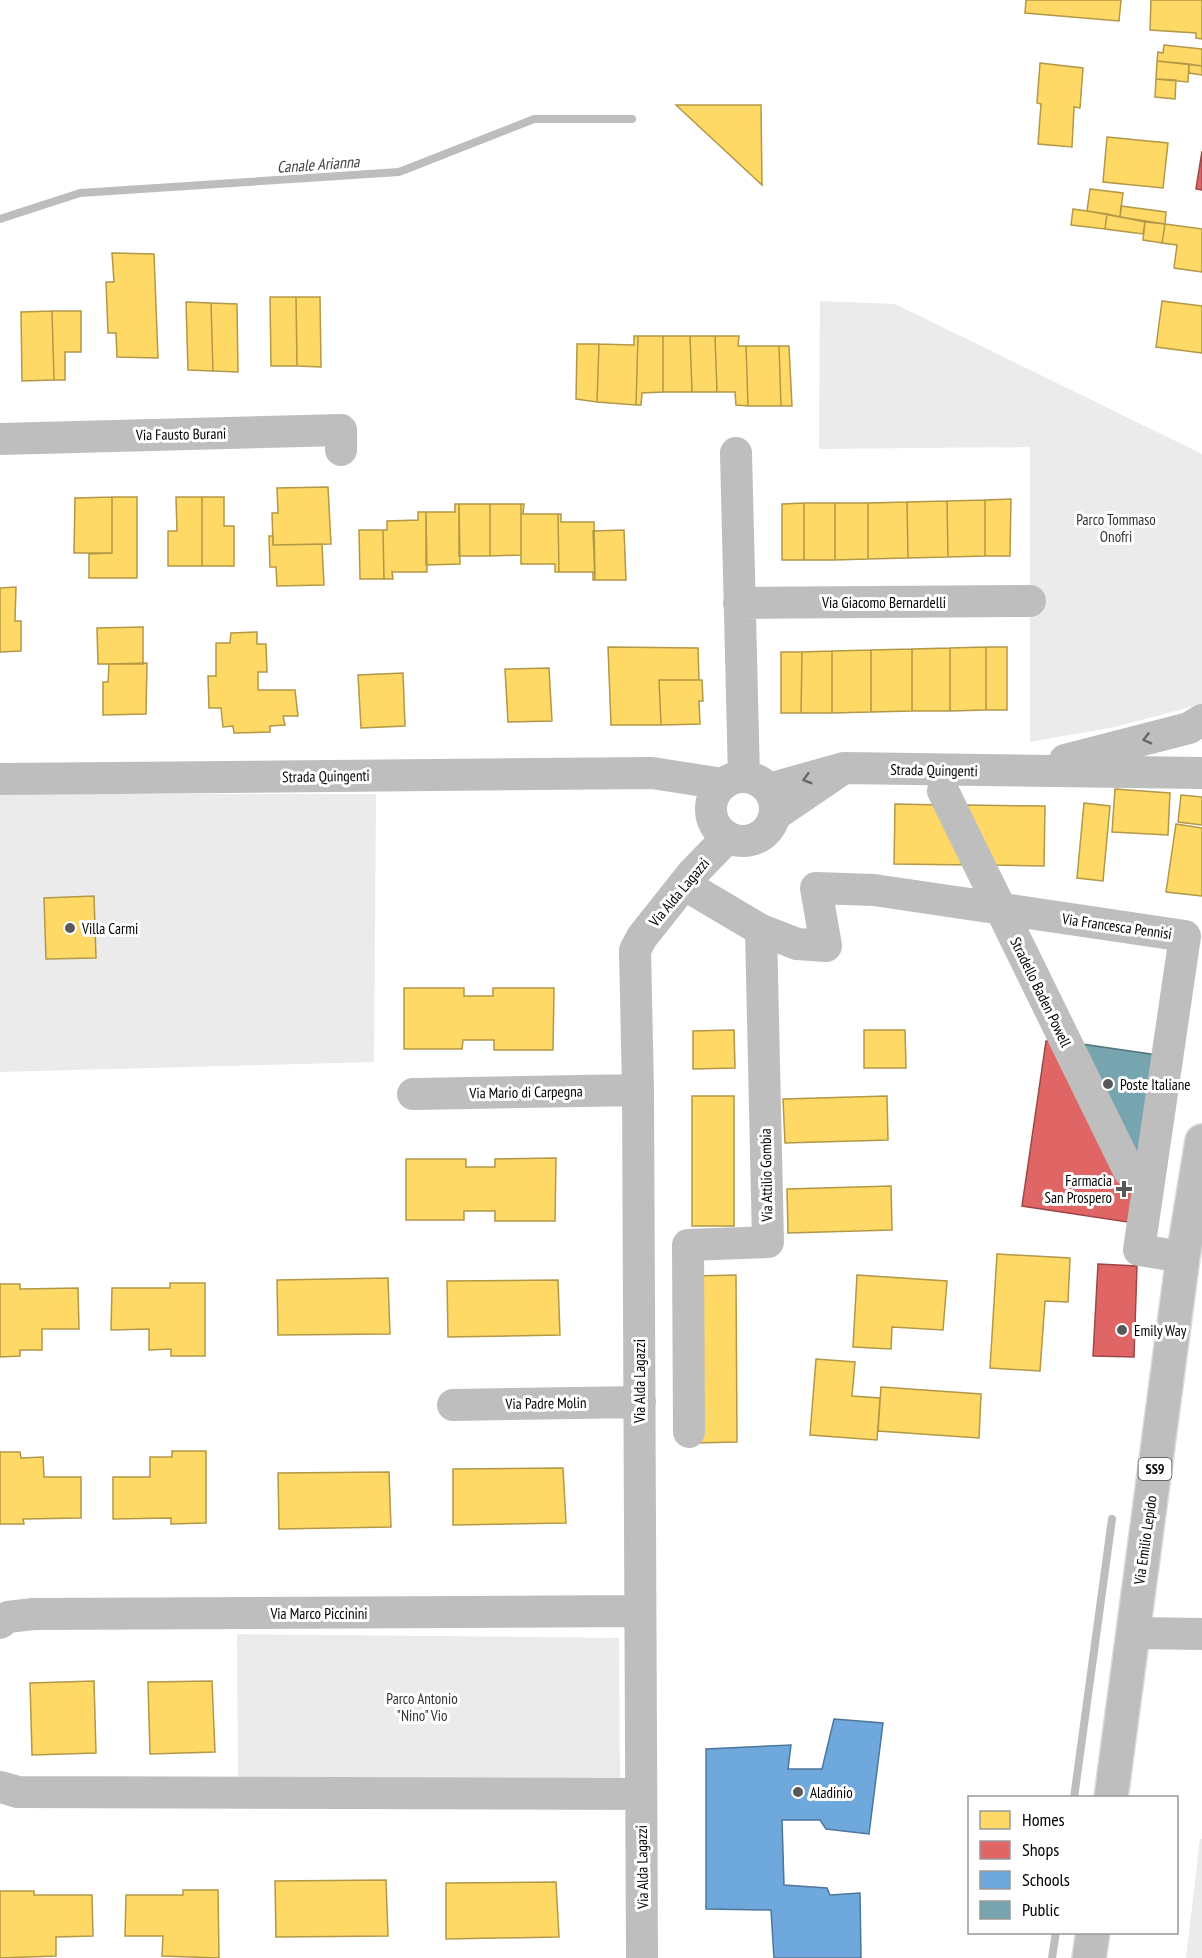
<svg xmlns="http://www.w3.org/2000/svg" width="1202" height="1958" font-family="'PT Sans Narrow',sans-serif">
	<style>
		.green { fill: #ebebeb }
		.homes { fill: #ffd966; stroke: #b29847; stroke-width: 1.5 }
		.shops { fill: #e06666; stroke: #9d4747; stroke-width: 1.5 }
		.schools { fill: #6fa8dc; stroke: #4e769a; stroke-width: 1.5 }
		.public { fill: #76a5af; stroke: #53747a; stroke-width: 1.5 }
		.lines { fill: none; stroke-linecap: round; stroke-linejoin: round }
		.stream { stroke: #bdbdbd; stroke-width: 8 }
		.primary-casing { stroke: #dbdbdb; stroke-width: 36 }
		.street { stroke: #bebebe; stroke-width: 32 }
		.primary { stroke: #bebebe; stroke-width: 33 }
		.oneway { stroke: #686868 }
		.poi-dot { fill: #595959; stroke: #fff; stroke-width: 2 }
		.labels { text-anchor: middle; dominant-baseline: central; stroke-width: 6; stroke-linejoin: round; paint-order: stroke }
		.shield { fill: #fff; stroke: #4c4c4c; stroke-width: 1.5 }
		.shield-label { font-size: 14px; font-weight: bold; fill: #000 }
		.street-label { font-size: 15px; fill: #000; stroke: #fff }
		.park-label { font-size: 15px; fill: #313131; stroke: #fff }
		.poi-label { font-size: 15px; fill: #000; stroke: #fff; text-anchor: start }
		.water-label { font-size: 16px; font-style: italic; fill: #424242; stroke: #fff }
	</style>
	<rect width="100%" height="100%" fill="#fff"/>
	<path class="green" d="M 820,301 L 895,304 L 1202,454 L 1202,704 L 1115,727 L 1030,742 L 1030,447 L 819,449 Z
		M 0,794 L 376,794 L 374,1062 L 0,1072 Z
		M 237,1634 L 619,1638 L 620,1778 L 238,1777 Z
		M 1200,1839 L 1202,1839 L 1202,1958 L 1186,1958 Z"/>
	<path class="homes" d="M 1026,0 L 1121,0 L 1119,21 L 1025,13 Z
		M 1151,0 L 1202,0 L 1202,39 L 1196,38 L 1196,33 L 1150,30 Z
		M 1164,45 L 1202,49 L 1202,66 L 1157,61 L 1158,52 L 1163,53 Z
		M 1157,61 L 1189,64 L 1188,82 L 1156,79 Z
		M 1040,63 L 1083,68 L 1080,108 L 1074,107 L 1072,147 L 1038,144 L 1041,104 L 1037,103 Z
		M 1189,64 L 1202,66 L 1202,75 L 1189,73 Z
		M 1156,79 L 1176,80 L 1175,99 L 1155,97 Z
		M 676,105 L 761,105 L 762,185 Z
		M 1107,137 L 1168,143 L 1163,188 L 1103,182 Z
		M 1090,189 L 1123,193 L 1120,217 L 1087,211 Z
		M 1121,206 L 1166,212 L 1165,224 L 1120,217 Z
		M 1073,209 L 1107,214 L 1105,229 L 1071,225 Z
		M 1107,214 L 1145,222 L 1143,234 L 1105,229 Z
		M 1145,222 L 1165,224 L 1162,243 L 1143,240 Z
		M 1165,224 L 1202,229 L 1202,272 L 1174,268 L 1177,245 L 1162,243 Z
		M 112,253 L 154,254 L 158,358 L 117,357 L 116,333 L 108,333 L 106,282 L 114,282 Z
		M 270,297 L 296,297 L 297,366 L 271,366 Z
		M 296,297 L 320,297 L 321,367 L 297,366 Z
		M 1162,301 L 1202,306 L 1202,353 L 1156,347 Z
		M 186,302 L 211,303 L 213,371 L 188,370 Z
		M 211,303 L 237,304 L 238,372 L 213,371 Z
		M 52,311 L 54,380 L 22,381 L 21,312 Z
		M 52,311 L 81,311 L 81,352 L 65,352 L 65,380 L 54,380 Z
		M 634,336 L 638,336 L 636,405 L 597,402 L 599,344 L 634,345 Z
		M 638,336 L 663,336 L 663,392 L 642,393 L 641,405 L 636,405 Z
		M 663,336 L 690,336 L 692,392 L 663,392 Z
		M 690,336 L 715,336 L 717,392 L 692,392 Z
		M 715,336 L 739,336 L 738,346 L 746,346 L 748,406 L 736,405 L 735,392 L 717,392 Z
		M 577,344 L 599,344 L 597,402 L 576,399 Z
		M 746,346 L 779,346 L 781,406 L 748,406 Z
		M 779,346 L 789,346 L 792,406 L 781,406 Z
		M 328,487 L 331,544 L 273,545 L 272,513 L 278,513 L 277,488 Z
		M 112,497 L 112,553 L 74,553 L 75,498 Z
		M 112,497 L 137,497 L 137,578 L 89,578 L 89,554 L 112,553 Z
		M 176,497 L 202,497 L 202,566 L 168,566 L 168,531 L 177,531 Z
		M 202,497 L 224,497 L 224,526 L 234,526 L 234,566 L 202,566 Z
		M 1011,499 L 1010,556 L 985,556 L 985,500 Z
		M 985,500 L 985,556 L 948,557 L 947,501 Z
		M 947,501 L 948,557 L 908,558 L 907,502 Z
		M 907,502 L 908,558 L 868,559 L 868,503 Z
		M 804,503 L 804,560 L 782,560 L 782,504 Z
		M 804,503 L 835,503 L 835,560 L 804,560 Z
		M 835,503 L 868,503 L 868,559 L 835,560 Z
		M 455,504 L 459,504 L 460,564 L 426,565 L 426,512 L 455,512 Z
		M 459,504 L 490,504 L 490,556 L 459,556 Z
		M 490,504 L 521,504 L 521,555 L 490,556 Z
		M 521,504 L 524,504 L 523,514 L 558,514 L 559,572 L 555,572 L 555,564 L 521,564 Z
		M 418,512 L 426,512 L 427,572 L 392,572 L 393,579 L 384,579 L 383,530 L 387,530 L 387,521 L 418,520 Z
		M 558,514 L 561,514 L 561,522 L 594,522 L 595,580 L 593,580 L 593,572 L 559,572 Z
		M 359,530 L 383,530 L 384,579 L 360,579 Z
		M 624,530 L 626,580 L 595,580 L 593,531 Z
		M 269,536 L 273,536 L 273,545 L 322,544 L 324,585 L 277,586 L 276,567 L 270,567 Z
		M 16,587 L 15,621 L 21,621 L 21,651 L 0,652 L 0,588 Z
		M 143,627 L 143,664 L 98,664 L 97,628 Z
		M 257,632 L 257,644 L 266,644 L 267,672 L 258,672 L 258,690 L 295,690 L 298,716 L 283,716 L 285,725 L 270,726 L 270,732 L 234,733 L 233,726 L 223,727 L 221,708 L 209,708 L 208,676 L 216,676 L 216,643 L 230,643 L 231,633 Z
		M 608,647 L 698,648 L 699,680 L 659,680 L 661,725 L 611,725 Z
		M 986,647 L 986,710 L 950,711 L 950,648 Z
		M 986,647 L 1007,647 L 1007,710 L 986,710 Z
		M 950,648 L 950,711 L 912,711 L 912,649 Z
		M 912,649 L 912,711 L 871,712 L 871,650 Z
		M 871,650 L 871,712 L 832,713 L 832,651 Z
		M 832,651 L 832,713 L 801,713 L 802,652 Z
		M 781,652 L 802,652 L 801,713 L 781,713 Z
		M 147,663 L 146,714 L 103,715 L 103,682 L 108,682 L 109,664 Z
		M 549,668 L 552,721 L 508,722 L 505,669 Z
		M 403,673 L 405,726 L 361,728 L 358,675 Z
		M 659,680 L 702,680 L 703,701 L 699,701 L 700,724 L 661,725 Z
		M 1115,789 L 1170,793 L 1168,835 L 1112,832 Z
		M 1181,795 L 1202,797 L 1202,825 L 1178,822 Z
		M 1084,803 L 1110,806 L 1103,881 L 1077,878 Z
		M 895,804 L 942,805 L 973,865 L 894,864 Z
		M 962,805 L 1045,806 L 1044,866 L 993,865 Z
		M 1176,824 L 1202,828 L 1202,896 L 1166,892 Z
		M 94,896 L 96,958 L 46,959 L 44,898 Z
		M 404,988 L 464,988 L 464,996 L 493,996 L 493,988 L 554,988 L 553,1050 L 494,1050 L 494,1040 L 463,1040 L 462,1049 L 404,1049 Z
		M 734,1030 L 735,1068 L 693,1069 L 693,1031 Z
		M 864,1030 L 905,1030 L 906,1068 L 864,1068 Z
		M 692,1096 L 734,1096 L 734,1226 L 692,1226 Z
		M 887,1096 L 888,1140 L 785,1143 L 783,1099 Z
		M 556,1158 L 555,1221 L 495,1221 L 495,1211 L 464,1211 L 464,1220 L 406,1220 L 406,1159 L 466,1159 L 466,1167 L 495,1167 L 495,1159 Z
		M 891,1186 L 892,1230 L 788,1233 L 787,1189 Z
		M 997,1254 L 1070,1258 L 1068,1302 L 1045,1301 L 1040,1371 L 990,1368 Z
		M 736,1275 L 737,1442 L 695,1443 L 693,1276 Z
		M 857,1275 L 947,1281 L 943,1330 L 892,1327 L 891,1349 L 853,1347 Z
		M 388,1278 L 390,1334 L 278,1335 L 277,1280 Z
		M 558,1280 L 560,1335 L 448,1337 L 447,1281 Z
		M 170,1283 L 205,1283 L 205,1356 L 171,1356 L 171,1349 L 149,1350 L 149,1329 L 111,1330 L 112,1288 L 170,1288 Z
		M 0,1284 L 20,1284 L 20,1289 L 78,1288 L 79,1329 L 42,1329 L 42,1350 L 20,1350 L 20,1356 L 0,1357 Z
		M 816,1359 L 855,1362 L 852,1396 L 880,1398 L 877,1440 L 810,1435 Z
		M 881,1387 L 981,1394 L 979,1438 L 878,1431 Z
		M 172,1451 L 206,1451 L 206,1523 L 171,1524 L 171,1518 L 113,1519 L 113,1477 L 150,1477 L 150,1457 L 172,1457 Z
		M 0,1452 L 20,1452 L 21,1458 L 43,1457 L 44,1477 L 81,1477 L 81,1518 L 23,1519 L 24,1524 L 0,1524 Z
		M 563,1468 L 566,1523 L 453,1525 L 453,1469 Z
		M 389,1472 L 391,1527 L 279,1529 L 278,1473 Z
		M 94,1681 L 96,1753 L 32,1755 L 30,1683 Z
		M 212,1681 L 215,1752 L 150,1754 L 148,1682 Z
		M 386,1880 L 388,1936 L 276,1937 L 275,1881 Z
		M 556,1882 L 559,1937 L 446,1939 L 446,1883 Z
		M 183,1890 L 218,1890 L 219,1958 L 162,1956 L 163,1936 L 125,1936 L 126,1895 L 183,1895 Z
		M 0,1891 L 34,1891 L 34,1895 L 92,1895 L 93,1936 L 56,1937 L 56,1956 L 0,1958 Z"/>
	<path class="shops" d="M 1202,151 L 1202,190 L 1196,189 Z
		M 1046,1041 L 1058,1042 L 1138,1192 L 1134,1223 L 1022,1206 Z
		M 1098,1264 L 1137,1266 L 1134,1357 L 1093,1356 Z"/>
	<path class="schools" d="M 834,1719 L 883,1723 L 869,1834 L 826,1829 L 820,1820 L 782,1820 L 784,1885 L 827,1888 L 830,1895 L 860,1893 L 861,1958 L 774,1958 L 771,1910 L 706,1909 L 706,1749 L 791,1745 L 788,1769 L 822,1769 Z"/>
	<path class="public" d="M 1075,1043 L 1157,1055 L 1141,1172 Z"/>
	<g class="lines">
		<path class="stream" d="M 0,219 L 80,193 L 399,172 L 534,119 L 632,119
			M 1074,1798 L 1112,1519
			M 1052,1958 L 1056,1932"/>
		<defs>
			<path id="primary" d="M 1111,1798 L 1183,1257 L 1202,1141
				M 1089,1958 L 1093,1932"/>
		</defs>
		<use href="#primary" class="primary-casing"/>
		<path class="street" d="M 0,439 L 341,430 L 341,450
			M 736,453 L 744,777
			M 739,603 L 1030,601
			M 1065,760 L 1189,728 L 1202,720
			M 844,768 L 1202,773
			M711 809a32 32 0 1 1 64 0a32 32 0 1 1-64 0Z
			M 0,779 L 652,773 L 723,784
			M 769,789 L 844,768 L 775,815
			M 943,791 L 1129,1171 L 1148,1186
			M 685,885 L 761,930 L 768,1242 L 688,1245 L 689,1432
			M 761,930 L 797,944 L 826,946 L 816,888 L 874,890 L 1185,936 L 1139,1250 L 1183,1257
			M 413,1094 L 638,1090
			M 453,1405 L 640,1402
			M 0,1623 L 8,1617 L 33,1614 L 640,1611
			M 1133,1633 L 1202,1634
			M 0,1787 L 18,1792 L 641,1794
			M 642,1958 L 638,1090 L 635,950 L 642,937 L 692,874 L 727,838"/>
		<use href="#primary" class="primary"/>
	</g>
	<defs><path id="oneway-chevron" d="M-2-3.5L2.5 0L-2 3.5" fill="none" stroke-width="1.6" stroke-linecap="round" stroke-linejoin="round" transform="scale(1.5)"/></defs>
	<g class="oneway">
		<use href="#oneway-chevron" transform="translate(1147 739) rotate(166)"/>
		<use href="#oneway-chevron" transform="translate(807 779) rotate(164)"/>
	</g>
	<g class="poi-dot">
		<circle cx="70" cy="928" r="6"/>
		<circle cx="1108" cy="1084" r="6"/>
		<path d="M1121 1180h6v6h6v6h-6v6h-6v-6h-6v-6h6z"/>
		<circle cx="1122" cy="1330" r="6"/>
		<circle cx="798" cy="1792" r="6"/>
	</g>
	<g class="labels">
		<rect class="shield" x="1138.5" y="1458" width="33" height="22" rx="4.5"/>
		<g class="shield-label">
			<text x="1155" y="1469">SS9</text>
		</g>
		<g class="street-label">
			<text transform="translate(181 434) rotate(-1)">Via Fausto Burani</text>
			<text x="884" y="602">Via Giacomo Bernardelli</text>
			<text transform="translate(934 770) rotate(1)">Strada Quingenti</text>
			<text transform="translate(326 776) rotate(-1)">Strada Quingenti</text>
			<text transform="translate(679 892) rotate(-50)">Via Alda Lagazzi</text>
			<text transform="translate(1117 926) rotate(8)">Via Francesca Pennisi</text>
			<text transform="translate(1041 992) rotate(64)">Stradello Baden Powell</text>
			<text transform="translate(526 1092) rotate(-1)">Via Mario di Carpegna</text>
			<text transform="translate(766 1175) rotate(-91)">Via Attilio Gombia</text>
			<text transform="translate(639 1381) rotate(-90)">Via Alda Lagazzi</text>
			<text transform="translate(546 1403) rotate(-1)">Via Padre Molin</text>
			<text transform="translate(1145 1540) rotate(-82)">Via Emilio Lepido</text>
			<text x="319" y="1613">Via Marco Piccinini</text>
			<text transform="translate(642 1867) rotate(-91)">Via Alda Lagazzi</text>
		</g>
		<g class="park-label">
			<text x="1116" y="519">Parco Tommaso<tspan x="1116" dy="17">Onofri</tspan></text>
			<text x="422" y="1698">Parco Antonio<tspan x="422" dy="17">"Nino" Vio</tspan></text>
		</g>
		<g class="poi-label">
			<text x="82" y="928">Villa Carmi</text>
			<text x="1120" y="1084">Poste Italiane</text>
			<text x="1112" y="1180" text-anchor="end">Farmacia<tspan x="1112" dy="17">San Prospero</tspan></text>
			<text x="1134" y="1330">Emily Way</text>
			<text x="810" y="1792">Aladinio</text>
		</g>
		<g class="water-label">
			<text transform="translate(318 164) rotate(-4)">Canale Arianna</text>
		</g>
	</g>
	<rect x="968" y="1796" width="210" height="138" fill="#ffffff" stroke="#999999" stroke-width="1.5"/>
	<rect x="980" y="1811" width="30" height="18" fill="#ffd966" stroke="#999999" stroke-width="1.5"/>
	<text x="1022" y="1826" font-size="18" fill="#000000">Homes</text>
	<rect x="980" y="1841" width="30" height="18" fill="#e06666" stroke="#999999" stroke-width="1.5"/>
	<text x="1022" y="1856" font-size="18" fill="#000000">Shops</text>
	<rect x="980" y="1871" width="30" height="18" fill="#6fa8dc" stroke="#999999" stroke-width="1.5"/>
	<text x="1022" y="1886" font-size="18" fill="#000000">Schools</text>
	<rect x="980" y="1901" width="30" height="18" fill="#76a5af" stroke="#999999" stroke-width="1.5"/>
	<text x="1022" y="1916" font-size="18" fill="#000000">Public</text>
</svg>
